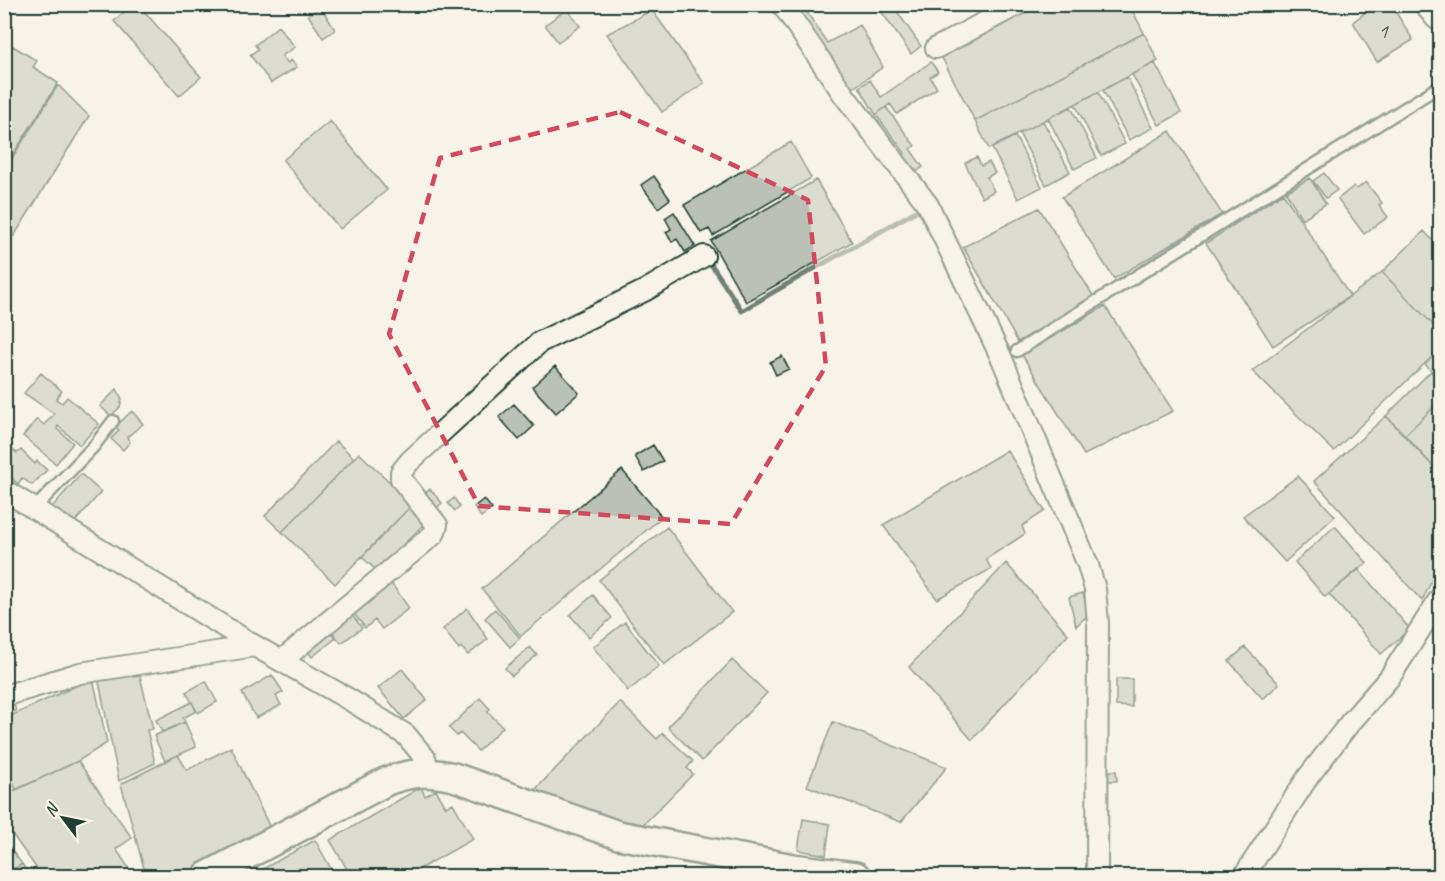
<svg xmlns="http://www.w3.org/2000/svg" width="1445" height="881" font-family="Caveat,sans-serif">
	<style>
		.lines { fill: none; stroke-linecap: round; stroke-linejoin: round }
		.stream { stroke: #6f8077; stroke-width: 5 }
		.building { fill: #bbc1b6; stroke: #1f3d34; stroke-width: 1.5 }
		.lane-casing { stroke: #1f3d34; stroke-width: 15 }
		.street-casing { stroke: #1f3d34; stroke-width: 24 }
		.secondary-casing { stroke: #1f3d34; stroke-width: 32 }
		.primary-casing { stroke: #1f3d34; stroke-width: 36 }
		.lane { stroke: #f7f3e8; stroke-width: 10 }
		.street { stroke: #f7f3e8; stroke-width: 20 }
		.secondary { stroke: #f7f3e8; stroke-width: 27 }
		.primary { stroke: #f7f3e8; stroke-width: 32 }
		.marked { fill: none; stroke: #d1495b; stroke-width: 4.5; stroke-dasharray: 12 8; stroke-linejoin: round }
		.labels { text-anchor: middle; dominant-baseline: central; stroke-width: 5; stroke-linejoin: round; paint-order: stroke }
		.number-label { font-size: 22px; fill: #465e54 }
	</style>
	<rect width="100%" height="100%" fill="#f7f3e8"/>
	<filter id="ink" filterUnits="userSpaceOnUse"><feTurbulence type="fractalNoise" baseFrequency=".0167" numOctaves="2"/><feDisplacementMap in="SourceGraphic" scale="12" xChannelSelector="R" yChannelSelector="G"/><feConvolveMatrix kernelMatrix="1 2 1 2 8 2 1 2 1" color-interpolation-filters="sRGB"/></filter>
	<g filter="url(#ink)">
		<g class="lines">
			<path class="stream" d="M 709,261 L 742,311 C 800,275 862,243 921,208"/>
		</g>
		<path class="building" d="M 133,4 L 138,4 L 201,77 L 179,96 L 114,21 Z
			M 786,4 L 809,4 L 804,8 L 827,43 L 860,25 L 883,67 L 849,91 Z
			M 876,4 L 892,4 L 921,46 L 911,54 Z
			M 1036,4 L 1129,4 L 1144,33 L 975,121 L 940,54 Z
			M 1171,4 L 1190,4 L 1184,13 Z
			M 1376,4 L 1391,4 L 1413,40 L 1377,62 L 1353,22 Z
			M 321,7 L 335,30 L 323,38 L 308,15 Z
			M 567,9 L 580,26 L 558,42 L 545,25 Z
			M 652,10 L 704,83 L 662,112 L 607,34 Z
			M 278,26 L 295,47 L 282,56 L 288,63 L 291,60 L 297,67 L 271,83 L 250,55 L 258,49 L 255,45 Z
			M 1144,33 L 1158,61 L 989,149 L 975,121 Z
			M 13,46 L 37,61 L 33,67 L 58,83 L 4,169 L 4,59 Z
			M 931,62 L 938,72 L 930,77 L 937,88 L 897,114 L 890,104 L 876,115 L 859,87 L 870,80 L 881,97 Z
			M 1155,63 L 1181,113 L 1159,125 L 1132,74 Z
			M 1127,77 L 1153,128 L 1129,140 L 1103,90 Z
			M 58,85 L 89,116 L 14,236 L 4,227 L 4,171 Z
			M 1098,92 L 1125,144 L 1101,156 L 1075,104 Z
			M 886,107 L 915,146 L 910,149 L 923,167 L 912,175 L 899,157 L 905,153 L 876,115 Z
			M 1071,107 L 1097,158 L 1074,169 L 1048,118 Z
			M 330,121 L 387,190 L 340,229 L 283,160 Z
			M 1043,121 L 1070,172 L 1046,185 L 1019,133 Z
			M 1170,131 L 1222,214 L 1114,279 L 1062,197 Z
			M 1015,136 L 1042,187 L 1018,199 L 992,148 Z
			M 791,142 L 811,178 L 713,236 L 709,229 L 701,233 L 684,205 Z
			M 977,157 L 981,166 L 989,162 L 995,173 L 987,177 L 994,191 L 982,198 L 965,163 Z
			M 1324,173 L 1337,190 L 1326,198 L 1313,181 Z
			M 654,176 L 670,199 L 658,208 L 641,185 Z
			M 1310,178 L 1326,204 L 1302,219 L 1286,192 Z
			M 816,180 L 852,242 L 746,302 L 711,241 Z
			M 1366,182 L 1382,203 L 1379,205 L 1388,217 L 1364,234 L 1338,199 L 1354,186 L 1357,189 Z
			M 1283,193 L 1350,296 L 1273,346 L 1206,243 Z
			M 1039,208 L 1094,297 L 1018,342 L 963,247 Z
			M 674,212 L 695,246 L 685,252 L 677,239 L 672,242 L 666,232 L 671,229 L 665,218 Z
			M 1424,231 L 1440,248 L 1440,332 L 1382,272 Z
			M 1382,272 L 1440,332 L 1440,349 L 1334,451 L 1252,371 Z
			M 1105,306 L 1173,411 L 1084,455 L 1022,355 Z
			M 1440,349 L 1440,380 L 1425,364 Z
			M 782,356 L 789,369 L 776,375 L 770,362 Z
			M 555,366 L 579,393 L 556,413 L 532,387 Z
			M 1431,371 L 1440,380 L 1440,401 L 1405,435 L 1386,416 Z
			M 41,373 L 62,391 L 56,399 L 62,403 L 67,397 L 99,424 L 80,445 L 58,426 L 57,429 L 73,443 L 56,464 L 23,436 L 37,419 L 44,425 L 54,414 L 24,393 Z
			M 117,389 L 122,399 L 120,407 L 111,416 L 100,406 Z
			M 1440,401 L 1440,474 L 1405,435 Z
			M 514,404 L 534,426 L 519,440 L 499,417 Z
			M 132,411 L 143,424 L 127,437 L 130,442 L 123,450 L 111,439 L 119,430 L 115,427 Z
			M 1386,416 L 1440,474 L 1440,564 L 1422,601 L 1314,481 Z
			M 336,441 L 354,458 L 282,532 L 265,516 Z
			M 5,443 L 17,453 L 21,450 L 35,464 L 37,461 L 47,470 L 32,485 L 22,478 L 18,484 L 4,471 Z
			M 653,445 L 663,461 L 644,472 L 635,456 Z
			M 1007,450 L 1045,511 L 1022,526 L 1025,534 L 986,559 L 991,569 L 937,599 L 883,525 Z
			M 359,453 L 413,504 L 335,584 L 282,532 Z
			M 622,470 L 662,517 L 521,636 L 482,589 Z
			M 81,474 L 101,492 L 75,522 L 52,507 Z
			M 1298,476 L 1335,516 L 1285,562 L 1243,516 Z
			M 430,489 L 442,503 L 434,511 L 422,496 Z
			M 454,498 L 460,507 L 455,511 L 448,503 Z
			M 484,499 L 492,509 L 481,517 L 474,507 Z
			M 410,507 L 426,522 L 377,571 L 362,557 Z
			M 1335,526 L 1367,563 L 1325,597 L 1295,562 Z
			M 667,527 L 732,612 L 664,665 L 599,580 Z
			M 1006,563 L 1068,634 L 972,740 L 909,667 Z
			M 1358,569 L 1410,629 L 1381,654 L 1329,594 Z
			M 391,583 L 409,608 L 382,629 L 375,620 L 365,628 L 353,612 Z
			M 1083,593 L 1088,615 L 1076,626 L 1069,597 Z
			M 593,595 L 612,618 L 589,637 L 570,615 Z
			M 467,608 L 488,639 L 468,655 L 461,647 L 459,649 L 443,629 Z
			M 495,609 L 520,638 L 510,647 L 485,618 Z
			M 350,612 L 362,628 L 341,643 L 329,628 Z
			M 625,622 L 659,666 L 628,691 L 593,647 Z
			M 329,629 L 336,638 L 312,657 L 304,647 Z
			M 530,647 L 537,655 L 512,676 L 505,668 Z
			M 1245,647 L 1279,684 L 1263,699 L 1229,661 Z
			M 732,660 L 767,693 L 702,761 L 668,727 Z
			M 138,668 L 153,729 L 147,730 L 155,763 L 119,781 L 98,677 Z
			M 402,669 L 427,700 L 404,719 L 378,688 Z
			M 272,675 L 283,692 L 276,696 L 281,705 L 256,718 L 242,693 Z
			M 93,678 L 107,743 L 78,761 L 16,790 L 4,757 L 4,719 Z
			M 1116,679 L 1132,679 L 1132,707 L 1116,706 Z
			M 206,681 L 217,702 L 198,713 L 186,692 Z
			M 480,698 L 490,709 L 487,711 L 503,727 L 478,751 L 460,733 L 457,736 L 449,728 Z
			M 13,700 L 16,711 L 4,714 L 4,703 Z
			M 192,702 L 196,711 L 183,718 L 185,722 L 162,732 L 156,720 Z
			M 620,702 L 657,739 L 663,733 L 693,761 L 687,768 L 693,774 L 640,828 L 532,793 Z
			M 185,722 L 196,747 L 165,761 L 154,736 Z
			M 833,722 L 947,767 L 901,822 L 807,786 Z
			M 231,747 L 271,830 L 181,876 L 146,876 L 121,784 L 178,755 L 187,770 Z
			M 78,761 L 132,838 L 116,849 L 134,876 L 42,876 L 4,823 L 4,795 Z
			M 1104,771 L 1116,771 L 1117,781 L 1104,781 Z
			M 421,787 L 425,796 L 436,790 L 446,807 L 453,803 L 473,839 L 407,876 L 351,876 L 330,840 Z
			M 803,819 L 830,824 L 826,855 L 798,850 Z
			M 4,840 L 22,864 L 4,875 Z
			M 315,840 L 335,876 L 250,876 Z
			M 22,864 L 30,876 L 4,876 L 4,875 Z"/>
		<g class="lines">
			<defs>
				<path id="lane" d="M 1017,351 L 1440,86
					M 35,508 L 94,446 L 113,421"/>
				<path id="street" d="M 782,4 L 844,95 L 928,205 L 1002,359 L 1088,565 L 1095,589 L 1098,623 L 1097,876
					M 936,48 L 1019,4
					M 4,490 L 255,646 L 350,700 L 406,735 L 425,758 L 429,772
					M 281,661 L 434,534 L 437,525 L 401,479 L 401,472 L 410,461 L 540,342 L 646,290 L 704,256
					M 4,696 L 80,673 L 255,646
					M 1244,876 L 1308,777 L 1349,724 L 1390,677 L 1440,598"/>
				<path id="secondary" d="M 207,876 L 387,781 C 413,772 427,771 454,777 L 618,835 L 793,868 L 856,876"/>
				<path id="primary" d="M 1432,4 L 1440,14"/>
			</defs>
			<use href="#lane" class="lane-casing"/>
			<use href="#street" class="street-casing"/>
			<use href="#secondary" class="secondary-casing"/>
			<use href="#primary" class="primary-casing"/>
			<use href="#lane" class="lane"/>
			<use href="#street" class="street"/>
			<use href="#secondary" class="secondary"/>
			<use href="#primary" class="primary"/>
		</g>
	</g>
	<path d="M0 0H1445V881H0ZM 620,112 L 808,200 L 826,366 L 731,524 L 479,506 L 389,334 L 440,158 Z" fill="#f7f3e8" fill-opacity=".55" fill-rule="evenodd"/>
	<path class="marked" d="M 620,112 L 808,200 L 826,366 L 731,524 L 479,506 L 389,334 L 440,158 Z"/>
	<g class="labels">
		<g class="number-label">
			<text x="1383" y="31">1</text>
		</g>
	</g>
	<rect width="1445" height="881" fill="none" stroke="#f7f3e8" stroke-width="24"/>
	<rect x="12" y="12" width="1421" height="857" fill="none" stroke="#1f3d34" stroke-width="2" filter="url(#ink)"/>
	<g transform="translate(63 818) rotate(302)" stroke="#f7f3e8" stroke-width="4.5" paint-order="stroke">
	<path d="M0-4.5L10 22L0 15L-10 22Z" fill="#1f3d34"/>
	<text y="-9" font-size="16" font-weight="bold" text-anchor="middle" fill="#1f3d34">N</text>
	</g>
</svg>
